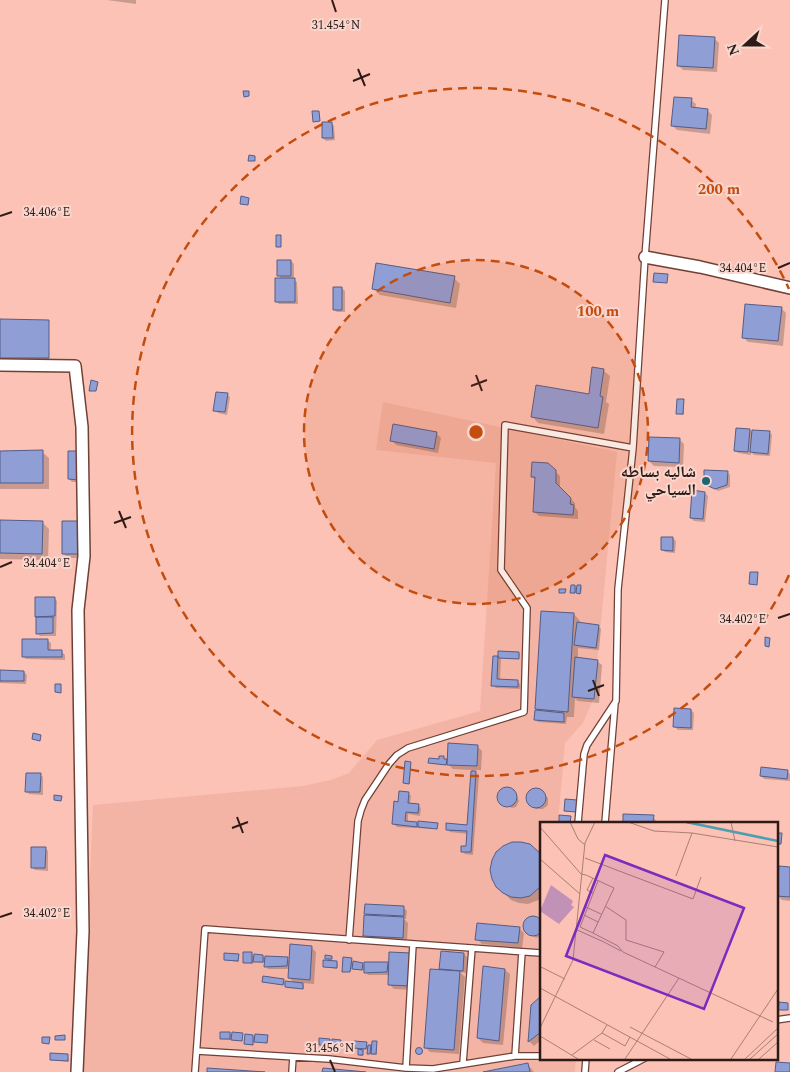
<svg xmlns="http://www.w3.org/2000/svg" width="790" height="1072" font-family="Spectral,'Noto Naskh Arabic',serif">
	<style>
		.built { fill: #f4b4a5 }
		.shadow { fill: #0003 }
		.building { fill: #909ed6; stroke: #535d87 }
		.lines { fill: none; stroke-linecap: round; stroke-linejoin: round }
		.service-casing { stroke: #704036; stroke-width: 8 }
		.minor-casing { stroke: #704036; stroke-width: 14 }
		.service { stroke: #fff; stroke-width: 5.5 }
		.minor { stroke: #fff; stroke-width: 11 }
		.ticks { fill: none; stroke: #2f1b16; stroke-width: 2 }
		.ring { fill: none; stroke: #c34d0e; stroke-width: 2.5; stroke-dasharray: 9 6 }
		.poi-dot { fill: #1e6674; stroke: #f9d6ce; stroke-width: 2 }
		.labels { text-anchor: middle; dominant-baseline: central; stroke-width: 4; stroke-linejoin: round; paint-order: stroke }
		.poi-label { font-size: 16px; font-weight: bold; fill: #2f1b16; stroke: #f9d6ce; text-anchor: end }
		.inset-river { fill: none; stroke: #4d9fb0; stroke-width: 2.5 }
		.inset-road { fill: none; stroke: #aa7f75; stroke-width: 1 }
		.view { fill: #7b2cbf; fill-opacity: 0.15; stroke: #7b2cbf; stroke-width: 2.5 }
		.inset-edge { fill: none; stroke: #2f1b16; stroke-width: 2.5 }
		.ticks-label { font-size: 12px; text-anchor: middle; fill: #2f1b16; stroke: #f9d6ce; stroke-width: 4; stroke-linejoin: round; paint-order: stroke }
		.centre { fill: #c34d0e; stroke: #f9d6ce; stroke-width: 2.5 }
		.ring-label { font-size: 15px; text-anchor: middle; font-weight: bold; fill: #c34d0e; stroke: #f9d6ce; stroke-width: 4; stroke-linejoin: round; paint-order: stroke }
	</style>
	<rect width="100%" height="100%" fill="#fcc2b5"/>
	<path class="built" d="M 383,402 L 617,452 L 594,697 L 583,723 L 565,743 L 558,823 L 541,823 L 541,1058 L 576,1058 L 575,1072 L 81,1072 L 93,805 L 303,786 L 331,780 L 349,773 L 377,740 L 480,711 L 496,463 L 376,450 Z"/>
	<path class="shadow" d="M 107,0 L 136,0 L 136,4 Z
		M 714,38 L 719,43 L 717,72 L 683,70 L 678,65 Z
		M 691,100 L 696,104 L 695,109 L 707,110 L 712,115 L 710,134 L 677,130 L 672,125 Z
		M 331,123 L 334,126 L 335,140 L 326,141 L 323,138 Z
		M 291,261 L 294,264 L 294,280 L 297,282 L 298,304 L 279,304 L 276,301 L 283,280 L 278,275 Z
		M 454,278 L 460,284 L 456,308 L 380,295 L 373,289 Z
		M 342,288 L 345,291 L 345,312 L 337,312 L 334,310 Z
		M 781,308 L 786,313 L 783,346 L 748,342 L 743,337 Z
		M 0,321 L 49,321 L 49,359 L 0,359 Z
		M 603,370 L 610,376 L 606,402 L 609,404 L 604,434 L 538,423 L 532,416 L 590,396 Z
		M 227,394 L 230,397 L 227,415 L 218,413 L 215,410 Z
		M 684,401 L 684,415 L 678,414 L 677,413 Z
		M 750,430 L 753,433 L 769,432 L 772,435 L 770,456 L 754,455 L 751,452 L 751,455 L 738,453 L 735,451 Z
		M 436,433 L 441,438 L 438,453 L 396,445 L 392,440 Z
		M 679,439 L 684,444 L 683,467 L 654,466 L 649,461 Z
		M 0,452 L 42,452 L 49,458 L 49,489 L 0,489 Z
		M 69,453 L 81,482 L 72,482 L 69,479 Z
		M 555,471 L 560,476 L 560,489 L 575,503 L 575,507 L 578,511 L 578,519 L 539,516 L 534,512 L 536,480 L 532,477 Z
		M 727,472 L 730,475 L 730,487 L 718,491 L 705,483 Z
		M 705,493 L 708,496 L 705,522 L 694,521 L 691,518 Z
		M 0,521 L 42,522 L 49,529 L 48,560 L 0,559 Z
		M 81,522 L 86,558 L 68,558 L 63,553 Z
		M 673,538 L 676,541 L 675,553 L 665,552 L 662,549 Z
		M 575,586 L 578,589 L 581,586 L 582,588 L 581,594 L 576,591 L 575,594 L 572,593 Z
		M 36,598 L 54,598 L 57,601 L 56,636 L 40,636 L 37,633 Z
		M 574,614 L 580,621 L 580,624 L 598,626 L 601,629 L 599,650 L 578,648 L 578,659 L 597,661 L 602,665 L 599,703 L 578,701 L 575,699 L 574,717 L 567,717 L 566,724 L 538,722 L 535,719 L 539,712 L 536,709 Z
		M 48,641 L 51,643 L 51,651 L 62,652 L 65,655 L 65,660 L 26,659 L 23,656 Z
		M 500,652 L 520,654 L 519,659 L 501,658 L 500,681 L 517,681 L 520,684 L 520,689 L 496,688 L 493,685 Z
		M 0,671 L 24,672 L 27,675 L 26,684 L 0,683 Z
		M 691,710 L 694,713 L 693,730 L 678,730 L 675,727 Z
		M 477,746 L 482,751 L 481,770 L 473,770 L 479,776 L 473,855 L 465,854 L 462,851 L 467,848 L 468,834 L 450,832 L 447,829 L 468,826 L 472,770 L 453,769 L 447,763 L 447,765 L 430,763 L 443,758 L 444,760 L 449,763 Z
		M 411,763 L 410,784 L 405,784 L 404,782 Z
		M 787,771 L 790,774 L 790,781 L 764,779 L 761,776 Z
		M 40,774 L 43,777 L 43,795 L 29,794 L 26,791 Z
		M 506,788 L 513,791 L 516,794 L 519,801 L 516,807 L 512,808 L 501,803 L 499,797 L 501,791 Z
		M 535,789 L 542,792 L 548,798 L 548,805 L 543,809 L 536,809 L 528,801 L 530,792 Z
		M 408,793 L 411,796 L 410,805 L 418,805 L 421,808 L 420,816 L 408,814 L 408,822 L 417,823 L 419,825 L 437,825 L 438,829 L 397,827 L 394,824 L 399,803 Z
		M 624,815 L 653,817 L 658,823 L 624,823 Z
		M 45,848 L 48,851 L 48,871 L 35,870 L 32,867 Z
		M 537,850 L 541,855 L 541,899 L 528,904 L 519,903 L 511,900 L 497,886 Z
		M 790,868 L 790,901 L 782,900 L 777,895 Z
		M 404,908 L 407,911 L 406,919 L 403,918 L 408,923 L 407,942 L 369,940 L 364,935 L 369,917 L 366,913 Z
		M 532,917 L 541,921 L 541,936 L 536,938 L 527,932 L 525,926 L 527,920 Z
		M 519,928 L 524,933 L 522,948 L 482,944 L 477,939 Z
		M 311,947 L 316,952 L 314,984 L 302,983 L 304,985 L 304,989 L 287,988 L 286,985 L 263,981 L 283,981 L 284,983 L 295,983 L 289,978 L 290,969 L 268,969 L 265,966 L 266,963 L 255,962 L 253,960 L 253,964 L 244,962 L 252,954 L 253,956 L 263,956 L 266,959 L 287,958 L 290,962 Z
		M 410,954 L 415,959 L 414,990 L 394,989 L 389,984 L 390,975 L 368,975 L 365,971 L 355,969 L 352,967 L 351,971 L 343,971 L 351,959 L 352,963 L 362,964 L 365,966 L 387,964 L 390,966 Z
		M 464,954 L 467,957 L 466,973 L 460,972 L 465,977 L 459,1054 L 430,1052 L 425,1047 L 443,971 L 440,968 Z
		M 238,955 L 239,962 L 225,960 Z
		M 332,957 L 332,962 L 338,963 L 337,969 L 324,967 L 330,962 L 326,958 Z
		M 505,970 L 510,974 L 503,1045 L 483,1043 L 478,1038 Z
		M 541,998 L 541,1040 L 534,1046 L 529,1041 L 532,1005 Z
		M 230,1033 L 233,1036 L 242,1034 L 243,1041 L 234,1041 L 231,1038 L 231,1040 L 221,1039 Z
		M 253,1036 L 255,1039 L 267,1037 L 268,1043 L 256,1042 L 254,1040 L 253,1045 L 247,1045 L 246,1044 Z
		M 377,1042 L 377,1055 L 369,1054 L 369,1050 L 364,1049 L 363,1056 L 360,1056 L 359,1049 L 354,1047 L 366,1043 L 367,1046 L 373,1047 Z
		M 418,1049 L 423,1052 L 422,1054 L 417,1051 Z
		M 68,1055 L 69,1062 L 51,1060 Z
		M 528,1065 L 534,1072 L 490,1072 Z"/>
	<path class="building" d="M 679,35 L 715,37 L 713,68 L 677,66 Z
		M 243,91 L 249,91 L 249,96 L 244,97 Z
		M 674,97 L 692,98 L 691,107 L 708,109 L 706,129 L 671,126 Z
		M 312,111 L 319,111 L 320,121 L 313,122 Z
		M 322,122 L 332,122 L 333,138 L 322,138 Z
		M 249,155 L 255,156 L 255,161 L 248,161 Z
		M 241,196 L 249,198 L 248,205 L 240,204 Z
		M 276,235 L 281,235 L 281,247 L 276,247 Z
		M 277,260 L 291,260 L 291,276 L 277,276 Z
		M 376,263 L 455,276 L 450,303 L 372,289 Z
		M 654,273 L 668,274 L 667,283 L 653,282 Z
		M 275,278 L 295,278 L 295,302 L 275,302 Z
		M 333,287 L 342,287 L 342,310 L 333,310 Z
		M 745,304 L 782,307 L 778,341 L 742,338 Z
		M 0,319 L 49,320 L 49,358 L 0,358 Z
		M 592,367 L 604,369 L 600,396 L 603,397 L 598,428 L 531,417 L 536,385 L 589,394 Z
		M 91,380 L 98,382 L 96,391 L 89,391 Z
		M 216,392 L 228,393 L 225,412 L 213,411 Z
		M 677,399 L 684,399 L 683,414 L 676,414 Z
		M 393,424 L 437,432 L 434,449 L 390,441 Z
		M 736,428 L 750,429 L 748,452 L 734,451 Z
		M 752,430 L 770,431 L 768,454 L 750,452 Z
		M 649,437 L 680,438 L 679,463 L 648,461 Z
		M 43,450 L 43,483 L 0,483 L 0,451 Z
		M 68,451 L 79,451 L 78,480 L 68,479 Z
		M 532,462 L 548,463 L 556,470 L 556,483 L 571,498 L 570,504 L 574,505 L 573,515 L 533,512 L 535,477 L 531,477 Z
		M 704,470 L 728,471 L 727,485 L 715,489 L 704,484 Z
		M 692,490 L 705,492 L 703,519 L 690,518 Z
		M 0,520 L 43,521 L 42,554 L 0,553 Z
		M 62,521 L 82,521 L 82,554 L 62,554 Z
		M 661,537 L 673,537 L 673,551 L 661,550 Z
		M 750,572 L 758,572 L 757,585 L 749,584 Z
		M 571,585 L 575,585 L 575,593 L 570,593 Z
		M 577,585 L 581,585 L 580,594 L 576,593 Z
		M 559,589 L 566,589 L 565,593 L 559,593 Z
		M 35,597 L 55,597 L 55,616 L 35,617 Z
		M 541,611 L 574,613 L 568,712 L 535,709 Z
		M 36,617 L 53,617 L 53,633 L 36,634 Z
		M 577,622 L 599,625 L 596,648 L 574,645 Z
		M 765,637 L 770,638 L 769,647 L 765,646 Z
		M 22,639 L 48,639 L 48,650 L 62,650 L 62,657 L 22,657 Z
		M 498,651 L 519,652 L 519,659 L 498,658 Z
		M 493,656 L 498,656 L 497,679 L 518,680 L 518,687 L 491,686 Z
		M 575,657 L 598,660 L 594,699 L 572,697 Z
		M 0,670 L 24,671 L 24,681 L 0,681 Z
		M 55,684 L 61,684 L 61,693 L 55,692 Z
		M 674,708 L 691,709 L 691,728 L 673,727 Z
		M 535,710 L 564,713 L 564,722 L 534,720 Z
		M 33,733 L 41,735 L 40,741 L 32,739 Z
		M 448,743 L 478,745 L 477,766 L 447,765 Z
		M 439,756 L 444,756 L 444,759 L 447,759 L 446,765 L 428,763 L 429,758 L 439,759 Z
		M 405,761 L 411,762 L 409,784 L 403,783 Z
		M 761,767 L 788,770 L 787,779 L 760,776 Z
		M 471,771 L 476,771 L 471,852 L 461,852 L 461,846 L 466,846 L 467,831 L 446,830 L 446,823 L 467,825 Z
		M 26,773 L 41,773 L 40,792 L 25,792 Z
		M497 797a10 10 0 1 1 20 0a10 10 0 1 1-20 0Z
		M526 798a10 10 0 1 1 20 0a10 10 0 1 1-20 0Z
		M 399,791 L 409,792 L 408,803 L 419,804 L 418,813 L 406,812 L 405,821 L 417,822 L 417,827 L 392,824 L 394,801 L 398,802 Z
		M 54,795 L 62,796 L 61,801 L 54,800 Z
		M 565,799 L 577,800 L 576,812 L 564,811 Z
		M 623,814 L 654,815 L 653,823 L 623,823 Z
		M 559,815 L 571,816 L 570,823 L 559,822 Z
		M 418,821 L 438,823 L 437,829 L 418,827 Z
		M 776,833 L 782,833 L 781,844 L 776,844 Z
		M 512,842 L 521,842 L 530,844 L 541,854 L 541,886 L 530,896 L 521,898 L 511,897 L 503,893 L 496,887 L 492,879 L 490,870 L 492,860 L 496,852 L 503,846 Z
		M 31,847 L 46,847 L 45,868 L 31,868 Z
		M 779,866 L 790,867 L 790,897 L 776,896 Z
		M 365,904 L 404,906 L 404,916 L 364,914 Z
		M 364,915 L 404,917 L 403,938 L 363,936 Z
		M523 926a10 10 0 1 1 20 0a10 10 0 1 1-20 0Z
		M 477,923 L 520,927 L 518,943 L 475,940 Z
		M 290,944 L 312,946 L 310,980 L 288,978 Z
		M 441,951 L 464,953 L 463,971 L 439,969 Z
		M 243,952 L 252,952 L 252,963 L 243,963 Z
		M 389,952 L 411,953 L 410,986 L 388,985 Z
		M 224,953 L 239,954 L 238,961 L 224,960 Z
		M 254,954 L 263,955 L 263,962 L 253,962 Z
		M 325,955 L 332,956 L 332,959 L 325,959 Z
		M 265,956 L 288,957 L 287,966 L 264,967 Z
		M 343,957 L 352,958 L 350,972 L 342,972 Z
		M 323,960 L 337,961 L 337,968 L 323,967 Z
		M 353,961 L 363,963 L 362,970 L 352,969 Z
		M 364,962 L 388,962 L 387,972 L 364,973 Z
		M 483,966 L 505,969 L 499,1041 L 477,1038 Z
		M 430,969 L 460,971 L 454,1050 L 424,1048 Z
		M 263,976 L 284,979 L 283,985 L 262,982 Z
		M 285,981 L 303,983 L 303,989 L 285,987 Z
		M 541,996 L 541,1032 L 528,1042 L 531,1005 Z
		M 779,1002 L 788,1003 L 788,1010 L 778,1010 Z
		M 220,1032 L 230,1032 L 230,1039 L 220,1039 Z
		M 232,1032 L 243,1033 L 242,1041 L 231,1040 Z
		M 245,1034 L 253,1035 L 253,1045 L 244,1044 Z
		M 255,1034 L 268,1035 L 267,1043 L 254,1042 Z
		M 65,1035 L 65,1040 L 55,1040 L 55,1036 Z
		M 42,1037 L 50,1037 L 49,1044 L 42,1043 Z
		M 319,1038 L 330,1039 L 330,1046 L 319,1045 Z
		M 332,1039 L 341,1040 L 340,1047 L 332,1046 Z
		M 354,1041 L 367,1042 L 366,1049 L 353,1048 Z
		M 372,1041 L 377,1041 L 376,1054 L 371,1054 Z
		M 368,1045 L 371,1045 L 370,1054 L 367,1054 Z
		M415.5 1051a3.5 3.5 0 1 1 7 0a3.5 3.5 0 1 1-7 0Z
		M 358,1049 L 363,1050 L 363,1055 L 358,1055 Z
		M 50,1053 L 68,1054 L 68,1061 L 50,1060 Z
		M 776,1062 L 790,1063 L 790,1072 L 775,1072 Z
		M 528,1063 L 530,1072 L 483,1072 Z
		M 207,1068 L 265,1072 L 207,1072 Z
		M 323,1068 L 366,1072 L 322,1072 Z"/>
	<g class="lines">
		<defs>
			<path id="service" d="M 578,823 L 584,754 L 587,745 L 616,701 L 618,589 L 633,448 L 645,257 L 665,0
				M 605,823 L 615,703
				M 349,940 L 358,821 L 361,810 L 365,800 L 389,764 L 397,755 L 408,748 L 524,712 L 527,608 L 501,570 L 505,425 L 633,448
				M 776,1020 L 790,1018
				M 197,1051 L 329,1059 L 406,1068 L 433,1069 L 515,1056 L 541,1056
				M 515,1056 L 522,952
				M 463,1063 L 472,948
				M 406,1068 L 413,944
				M 195,1072 L 205,929 L 541,953
				M 292,1072 L 293,1057
				M 585,1072 L 586,1058
				M 618,1072 L 645,1058"/>
			<path id="minor" d="M 645,257 L 700,267 L 790,288
				M 0,365 L 75,366 L 82,427 L 84,556 L 78,610 L 83,931 L 77,1072"/>
		</defs>
		<use href="#service" class="service-casing"/>
		<use href="#minor" class="minor-casing"/>
		<use href="#service" class="service"/>
		<use href="#minor" class="minor"/>
	</g>
	<path class="ticks" d="M 332,0 L 336,12M 358,69 L 365,86M 353,81 L 370,74M 0,216 L 12,212M 778,268 L 790,263M 476,375 L 482,391M 471,386 L 487,380M 119,511 L 126,528M 114,523 L 131,517M 0,567 L 12,562M 778,618 L 790,614M 593,680 L 599,696M 588,691 L 604,685M 237,817 L 243,833M 232,828 L 248,822M 0,917 L 12,913M 330,1060 L 335,1072"/>
	<circle cx="476" cy="432" r="172" fill="#c34d0e" fill-opacity=".12"/>
	<g class="ring">
		<circle cx="476" cy="432" r="172"/>
		<path d="M789 575A344 344 0 1 1 789 289"/>
	</g>
	<circle class="poi-dot" cx="706" cy="481" r="5"/>
	<g class="labels">
		<g class="poi-label">
			<text x="696" y="472">شاليه بساطه<tspan x="696" dy="18">السياحي</tspan></text>
		</g>
	</g>
	<g transform="translate(540 822)">
		<rect width="238" height="238" fill="#fcc2b5"/>
		<path d="M 11,63 L 33,79 L 31,83 L 34,85 L 19,102 L 0,89 Z" fill="#c191b8"/>
		<path class="inset-river" d="M 146,0 L 238,19"/>
		<path class="inset-road" d="M 30,0 L 38,17 L 45,23M 88,0 L 114,9 L 152,11 L 238,25M 191,0 L 195,19M 0,5 L 41,52 L 46,53 L 74,66 L 53,111 L 40,105 L 58,59M 45,36 L 153,77 L 161,55M 0,37 L 40,72M 136,54 L 152,11M 53,56 L 47,68 L 53,71M 65,84 L 86,98 L 86,118 L 124,130 L 115,145M 46,85 L 61,92M 44,93 L 58,100M 35,107 L 64,120M 53,111 L 78,124 L 83,130 L 233,200M 64,120 L 81,129M 1,145 L 25,157M 0,166 L 130,237M 90,205 L 151,237M 0,206 L 33,138 L 45,21 L 55,0M 62,211 L 85,224 L 90,215M 0,214 L 38,237M 54,218 L 70,227M 32,233 L 62,211 L 67,203M 85,237 L 139,156M 191,237 L 238,167M 205,237 L 238,206M 210,237 L 238,212M 219,237 L 238,220"/>
		<path class="view" d="M 65,33 L 204,86 L 164,187 L 26,134 Z"/>
		<rect width="238" height="238" class="inset-edge"/>
	</g>
	<g class="ticks-label">
		<text x="336" y="29">31.454°N</text>
		<text x="47" y="216">34.406°E</text>
		<text x="743" y="272">34.404°E</text>
		<text x="47" y="567">34.404°E</text>
		<text x="743" y="623">34.402°E</text>
		<text x="47" y="917">34.402°E</text>
		<text x="330" y="1052">31.456°N</text>
	</g>
	<circle cx="476" cy="432" r="8" class="centre"/>
	<g class="ring-label">
		<text x="719" y="194">200 m</text>
		<text x="598" y="316">100 m</text>
	</g>
	<g transform="translate(745 45) rotate(249)" stroke="#f9d6ce" stroke-width="4" paint-order="stroke">
	<path d="M0-4L9 19L0 12L-9 19Z" fill="#2f1b16"/>
	<text y="-8" font-size="14" font-weight="bold" text-anchor="middle" fill="#2f1b16">N</text>
	</g>
</svg>
